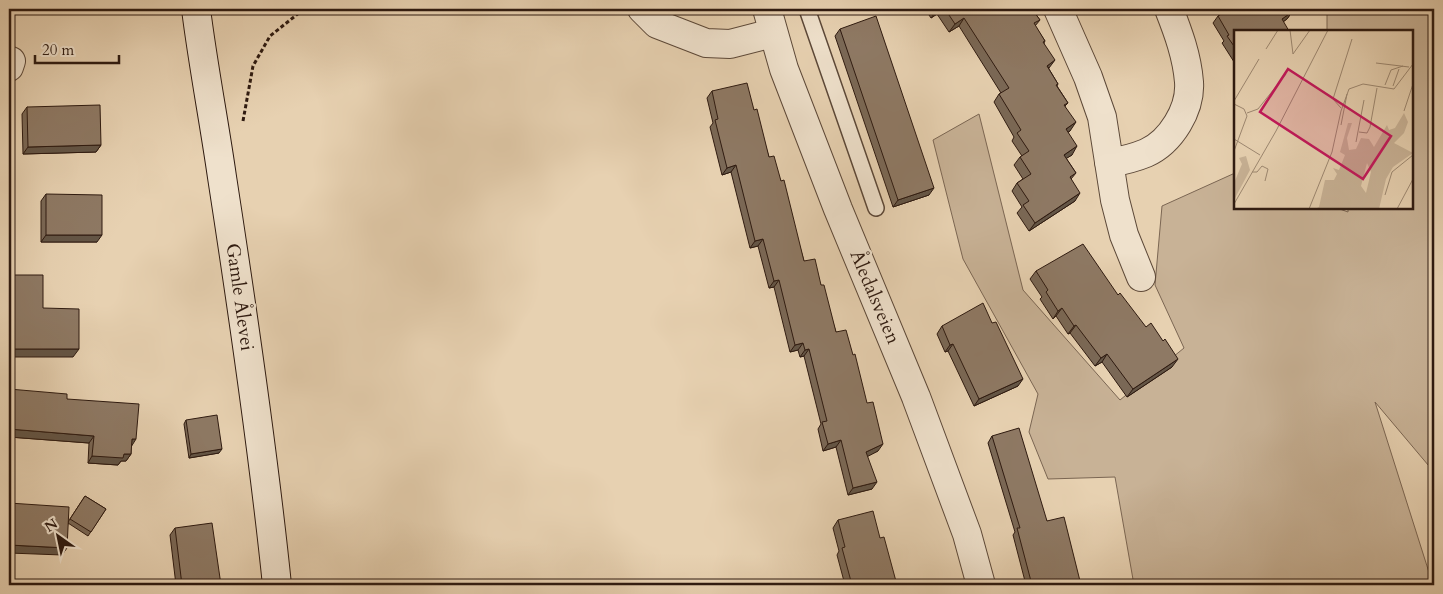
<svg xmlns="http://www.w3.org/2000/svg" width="1443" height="594" font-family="Cardo,serif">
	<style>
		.green { fill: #c8b296; stroke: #7b6653 }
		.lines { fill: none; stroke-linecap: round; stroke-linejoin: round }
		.service-casing { stroke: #5c4838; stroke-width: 18 }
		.minor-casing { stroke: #5c4838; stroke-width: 30 }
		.secondary-casing { stroke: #2e1a10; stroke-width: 30 }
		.path { stroke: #2e1a10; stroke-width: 3; stroke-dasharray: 4 2.5; stroke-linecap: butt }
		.service { stroke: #efe1cc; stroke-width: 15 }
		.minor { stroke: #efe1cc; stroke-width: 28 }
		.secondary { stroke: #efe1cc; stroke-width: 28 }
		.wall { fill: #7a6856; stroke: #2e1a10 }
		.shaded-wall { fill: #635546; stroke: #2e1a10 }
		.building { fill: #8e7964; stroke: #2e1a10 }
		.labels { text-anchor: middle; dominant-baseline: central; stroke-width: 5; stroke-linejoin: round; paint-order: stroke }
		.street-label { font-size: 19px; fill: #2e1a10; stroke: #efe1cc }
		.inset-road { fill: none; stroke: #9d8871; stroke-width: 1 }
		.view { fill: #c2185b; fill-opacity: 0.15; stroke: #c2185b; stroke-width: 2.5 }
		.inset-edge { fill: none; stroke: #2e1a10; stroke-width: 2.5 }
	</style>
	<rect width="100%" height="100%" fill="#e7d1b1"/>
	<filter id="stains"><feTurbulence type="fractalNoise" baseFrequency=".004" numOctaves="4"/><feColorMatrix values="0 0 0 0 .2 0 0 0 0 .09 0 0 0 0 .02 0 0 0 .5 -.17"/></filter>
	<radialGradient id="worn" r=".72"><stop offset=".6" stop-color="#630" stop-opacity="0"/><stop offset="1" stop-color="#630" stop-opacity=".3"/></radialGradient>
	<path class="green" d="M 1327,9 L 1434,9 L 1434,472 L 1375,402 L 1433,585 L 1134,585 L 1115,477 L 1048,479 L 1029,432 L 1038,394 L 963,259 L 933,140 L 979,114 L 1023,290 L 1120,400 L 1184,348 L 1155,285 L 1162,206 L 1235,173 L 1236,208 L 1337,208 L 1348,212 L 1348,208 L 1412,208 L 1412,31 L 1327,31 Z"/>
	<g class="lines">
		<defs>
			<path id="service" d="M 807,9 L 876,208"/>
			<path id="minor" d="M 642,9 L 657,24 L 706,43 L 730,44 L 773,33
				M 767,9 L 784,69 L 838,209 L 916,397 L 967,534 L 981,585
				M 1058,9 L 1088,77 L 1102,117 L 1115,200 L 1124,235 L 1141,277
				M 9,67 L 11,61
				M 1109,163 C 1121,161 1134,158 1146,153 C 1171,142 1191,109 1189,82 C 1187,56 1178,32 1169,9"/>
			<path id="secondary" d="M 196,9 C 203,65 214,121 222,177 C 243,313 263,449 277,585"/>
		</defs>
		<use href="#service" class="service-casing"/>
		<use href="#minor" class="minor-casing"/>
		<use href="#secondary" class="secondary-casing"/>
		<path class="path" d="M 243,121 L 253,66 L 270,36 L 304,9"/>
		<use href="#service" class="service"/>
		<use href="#minor" class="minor"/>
		<use href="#secondary" class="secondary"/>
	</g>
	<path class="wall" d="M 925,9 L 1032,9 L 1040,20 L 1035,26 L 1045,41 L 1044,43 L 1049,69 L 1058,84 L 1057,86 L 1068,103 L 1065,106 L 1070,131 L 1068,132 L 1072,155 L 1066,158 L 1076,173 L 1071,179 L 1075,201 L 1029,231 L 1017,213 L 1022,207 L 1012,191 L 1017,183 L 1023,179 L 1014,165 L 1020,157 L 1022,156 L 1012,141 L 1014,137 L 994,102 L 999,94 L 1001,93 L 959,26 L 949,32 L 937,14 L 931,18 Z
		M 1218,9 L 1290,9 L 1292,12 L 1287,19 L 1283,22 L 1236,31 L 1236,65 L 1222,43 L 1224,41 L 1213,23 L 1218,16 L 1222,14 Z
		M 840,29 L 929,195 L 893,207 L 835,36 Z
		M 712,91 L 754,110 L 769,157 L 781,181 L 804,261 L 821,285 L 836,332 L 878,451 L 867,456 L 872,489 L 848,495 L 836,447 L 823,451 L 818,429 L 821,424 L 804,356 L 800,357 L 798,350 L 790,352 L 774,287 L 769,288 L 758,246 L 750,248 L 731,172 L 722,175 L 710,127 L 713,123 L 707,98 Z
		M 27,107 L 101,145 L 96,152 L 23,154 L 22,114 Z
		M 46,194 L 97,242 L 41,242 L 41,201 Z
		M 1036,271 L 1118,295 L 1172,367 L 1127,397 L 1102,362 L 1095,366 L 1070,333 L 1068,334 L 1056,316 L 1053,319 L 1040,299 L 1042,297 L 1030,279 Z
		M 992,323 L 1018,386 L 974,406 L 948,351 L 945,352 L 937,334 L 942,326 Z
		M 9,389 L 67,399 L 131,447 L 131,454 L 126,461 L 121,461 L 118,465 L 88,463 L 89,443 L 9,437 Z
		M 186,420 L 219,453 L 189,458 L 184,424 Z
		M 992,436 L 1047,521 L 1081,585 L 1026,585 L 1013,535 L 1015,532 L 988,443 Z
		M 85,496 L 106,509 L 88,536 L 68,523 L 62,555 L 68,522 Z
		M 838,520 L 880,538 L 897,585 L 905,585 L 845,585 L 837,555 L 839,551 L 833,528 Z
		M 175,528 L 221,585 L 176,585 L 170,535 Z"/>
	<path class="shaded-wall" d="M 939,9 L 941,9 L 937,14 L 931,18 L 937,10 Z
		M 1292,12 L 1287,19 L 1277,26 L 1282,19 Z
		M 964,18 L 959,26 L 949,32 L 955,24 Z
		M 1055,60 L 1049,68 L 1047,66 Z
		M 1076,122 L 1070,131 L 1060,137 L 1066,129 Z
		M 101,145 L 96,152 L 23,154 L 28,147 Z
		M 1077,146 L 1072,155 L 1059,163 L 1064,155 Z
		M 736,165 L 731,172 L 722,175 L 727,168 Z
		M 934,188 L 929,195 L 893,207 L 898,200 Z
		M 1080,193 L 1075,201 L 1029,231 L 1035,223 Z
		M 46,235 L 102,235 L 97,242 L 41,242 Z
		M 763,239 L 758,246 L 750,248 L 755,241 Z
		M 779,280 L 774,287 L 769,288 L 774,281 Z
		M 1062,308 L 1056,316 L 1053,319 L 1058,311 Z
		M 1076,325 L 1070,333 L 1068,334 L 1074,326 Z
		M 803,343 L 798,350 L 790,352 L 795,345 Z
		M 953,344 L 948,351 L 945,352 L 950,345 Z
		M 9,349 L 79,349 L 73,357 L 9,357 Z
		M 809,349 L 804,356 L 800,357 L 805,350 Z
		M 1107,354 L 1102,362 L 1095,366 L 1101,358 Z
		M 1178,359 L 1172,367 L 1127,397 L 1133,389 Z
		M 1023,379 L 1018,386 L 974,406 L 979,399 Z
		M 9,429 L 94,436 L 89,443 L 9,437 Z
		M 132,439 L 136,439 L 131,447 Z
		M 841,440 L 836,447 L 823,451 L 828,444 Z
		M 883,444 L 878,451 L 861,460 L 866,452 Z
		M 222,449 L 219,453 L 189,458 L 191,454 Z
		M 124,454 L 131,454 L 126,461 L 121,461 L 118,465 L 88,463 L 92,456 Z
		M 877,482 L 872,489 L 848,495 L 853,488 Z
		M 9,545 L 67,548 L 62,555 L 9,553 Z"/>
	<path class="building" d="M 945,9 L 1032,9 L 1040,20 L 1034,23 L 1045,41 L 1043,42 L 1055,60 L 1047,66 L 1058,84 L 1056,85 L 1068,103 L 1064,105 L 1076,122 L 1066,129 L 1077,146 L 1064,155 L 1076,173 L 1070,177 L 1080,193 L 1035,223 L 1023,205 L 1029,201 L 1017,183 L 1031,174 L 1020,157 L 1029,151 L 1017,133 L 1021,130 L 999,94 L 1009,88 L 964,18 L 955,24 Z
		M 1228,9 L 1290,9 L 1292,12 L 1282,19 L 1289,31 L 1236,31 L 1236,49 L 1227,36 L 1229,35 L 1218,16 L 1228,10 Z
		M 876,16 L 934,188 L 898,200 L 840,29 Z
		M 747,83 L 754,110 L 757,109 L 769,157 L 774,156 L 781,181 L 784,180 L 804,261 L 815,259 L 821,285 L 824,285 L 836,332 L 846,330 L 853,355 L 855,354 L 867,403 L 873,402 L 883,444 L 866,452 L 877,482 L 853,488 L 841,440 L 828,444 L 822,422 L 827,421 L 809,349 L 805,350 L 803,343 L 795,345 L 779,280 L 774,281 L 763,239 L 755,241 L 736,165 L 727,168 L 715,120 L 718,119 L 712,91 Z
		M 100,105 L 101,145 L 28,147 L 27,107 Z
		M 46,194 L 102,195 L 102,235 L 46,235 Z
		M 1083,244 L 1118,295 L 1120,293 L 1146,327 L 1151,323 L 1163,341 L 1165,339 L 1178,359 L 1133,389 L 1107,354 L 1101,358 L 1076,325 L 1074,326 L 1062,308 L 1058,311 L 1046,292 L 1048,290 L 1036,271 Z
		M 9,275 L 43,275 L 43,308 L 79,309 L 79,349 L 9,349 Z
		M 983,303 L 992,323 L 996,322 L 1023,379 L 979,399 L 953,344 L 950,345 L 942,326 Z
		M 9,389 L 67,394 L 67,399 L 139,404 L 136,439 L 132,439 L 131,454 L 124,454 L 123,458 L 92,456 L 94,436 L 9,429 Z
		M 217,415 L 222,449 L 191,454 L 186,420 Z
		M 1019,428 L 1047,521 L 1064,517 L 1081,585 L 1032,585 L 1017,528 L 1020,528 L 992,436 Z
		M 85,496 L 106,509 L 91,532 L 70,519 Z
		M 9,503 L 69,507 L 67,548 L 9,545 Z
		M 873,511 L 880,538 L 884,537 L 897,585 L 904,583 L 905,585 L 852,585 L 842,548 L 845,547 L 838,520 Z
		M 212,523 L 221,585 L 182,585 L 175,528 Z"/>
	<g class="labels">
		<g class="street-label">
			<text transform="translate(240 297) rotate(82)">Gamle Ålevei</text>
			<text transform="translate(875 297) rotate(67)">Åledalsveien</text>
		</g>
	</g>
	<g transform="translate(1234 30)">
		<rect width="179" height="179" fill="#e7d1b1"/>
		<path d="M 170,83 L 174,92 L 170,103 L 160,113 L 179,123 L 159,137 L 152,149 L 145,179 L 81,179 L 85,177 L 91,150 L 100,150 L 103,144 L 99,138 L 105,140 L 111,125 L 106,122 L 114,93 L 118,93 L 113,108 L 115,120 L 122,119 L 127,108 L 135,109 L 140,117 L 153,95 L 155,100 L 161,98 ZM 133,133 L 137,142 L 132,163 L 127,156 ZM 12,126 L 16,140 L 0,170 L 0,153 L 8,134 L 5,128 Z" fill="#c8b296" fill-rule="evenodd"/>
		<path class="inset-road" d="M 56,0 L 59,24 L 76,0M 32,19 L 44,0M 142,33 L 175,37M 151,55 L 157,40 L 169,36M 159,56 L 165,39M 0,71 L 25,29M 0,74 L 10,79 L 13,86 L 0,121M 107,78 L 99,69 L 118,9M 170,81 L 179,54M 13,83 L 24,79 L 52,44M 107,95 L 113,64M 125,102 L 133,103 L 136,97 L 143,58M 0,109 L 26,125M 122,112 L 130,70M 18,142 L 23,142 L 28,136 L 34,139 L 31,151M 151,165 L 158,142 L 179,125M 0,174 L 42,101 L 94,0M 75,179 L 98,122 L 107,81 L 115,59 L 129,54 L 160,59 L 179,34M 163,179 L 179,149"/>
		<path class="view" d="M 54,39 L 157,106 L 129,149 L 26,82 Z"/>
		<rect width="179" height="179" class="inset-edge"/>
	</g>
	<rect width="1443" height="594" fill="none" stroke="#e7d1b1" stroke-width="30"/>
	<rect x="10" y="10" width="1423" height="574" fill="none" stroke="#2e1a10" stroke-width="2.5"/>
	<rect x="15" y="15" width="1413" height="564" fill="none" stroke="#2e1a10"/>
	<g transform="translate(58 536) rotate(327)" stroke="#efe1cc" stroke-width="4" paint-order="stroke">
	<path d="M0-4L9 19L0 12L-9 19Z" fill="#2e1a10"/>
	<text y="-8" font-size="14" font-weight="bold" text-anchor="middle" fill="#2e1a10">N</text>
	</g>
	<path d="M35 55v8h84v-8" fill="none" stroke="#2e1a10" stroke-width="2.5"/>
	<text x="42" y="55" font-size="15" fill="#2e1a10" stroke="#efe1cc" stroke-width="4" paint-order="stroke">20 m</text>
	<rect width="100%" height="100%" filter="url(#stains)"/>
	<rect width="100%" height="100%" fill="url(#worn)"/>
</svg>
